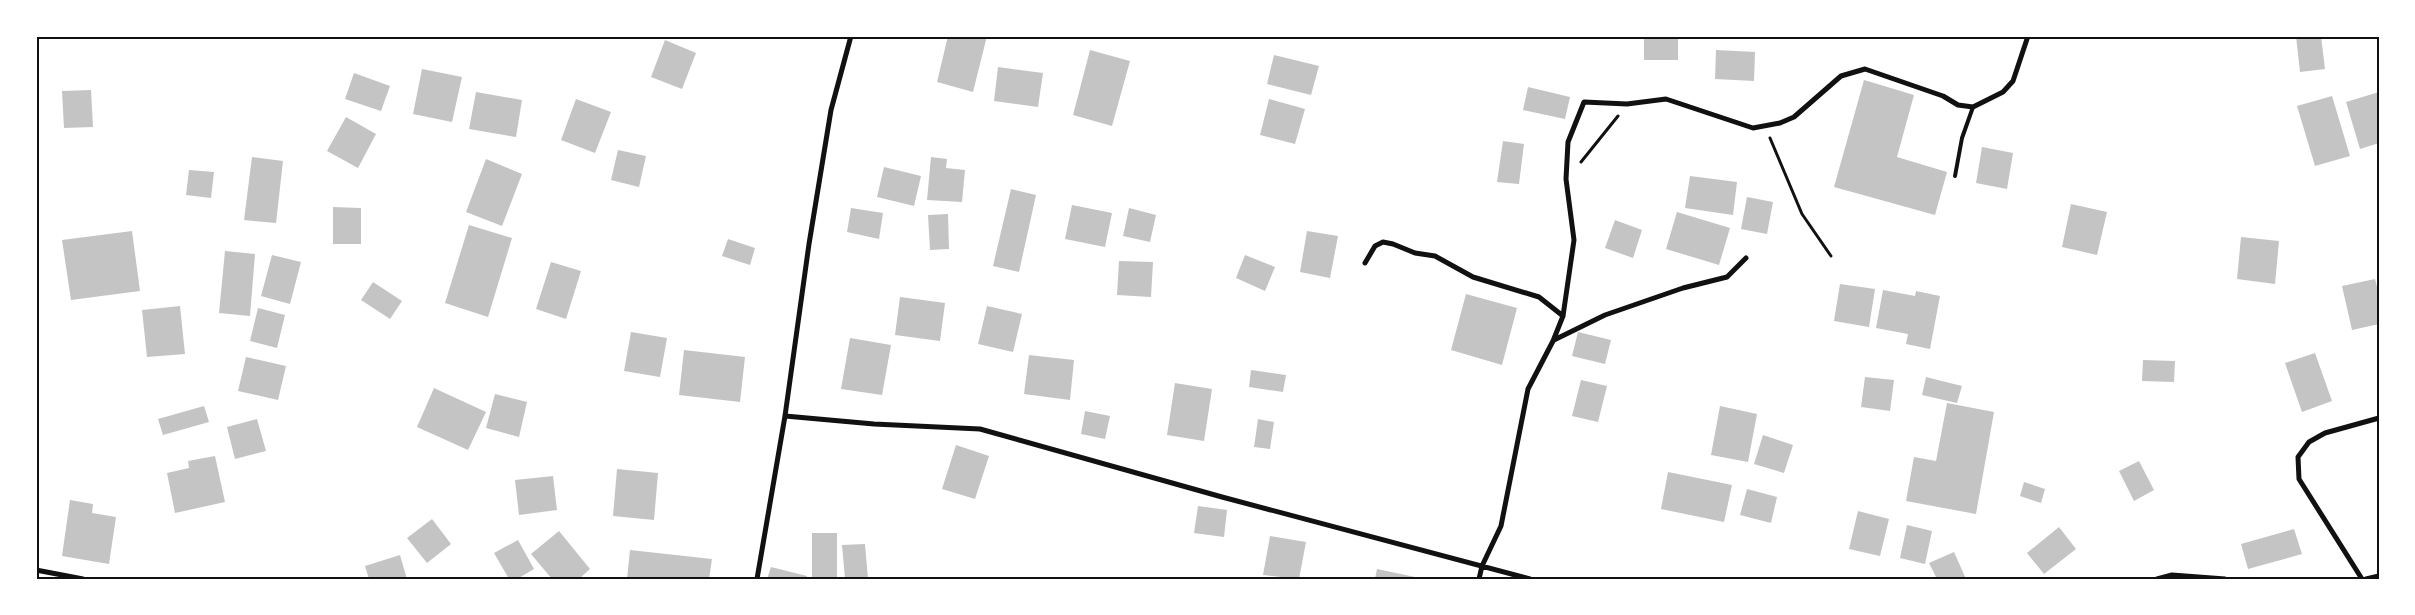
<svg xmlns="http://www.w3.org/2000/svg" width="2415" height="615" font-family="'Fira Sans Condensed',sans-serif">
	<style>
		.building { fill: #c4c4c4 }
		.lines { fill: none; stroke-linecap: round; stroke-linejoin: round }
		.path { stroke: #111; stroke-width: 3 }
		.service { stroke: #111; stroke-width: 4 }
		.minor { stroke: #111; stroke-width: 5 }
		.neatline { fill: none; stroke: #111; stroke-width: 2 }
	</style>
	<rect width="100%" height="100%" fill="#fff"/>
	<path class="building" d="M 948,36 L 987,36 L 973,92 L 937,82 Z
		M 1644,36 L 1678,36 L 1678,60 L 1644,60 Z
		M 2296,36 L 2321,36 L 2325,69 L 2300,72 Z
		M 665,40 L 696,53 L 682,89 L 651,77 Z
		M 1090,50 L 1130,61 L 1112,126 L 1073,115 Z
		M 1716,50 L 1755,52 L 1754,81 L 1715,79 Z
		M 1274,55 L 1319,66 L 1311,95 L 1267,84 Z
		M 998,67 L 1043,73 L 1038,107 L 994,101 Z
		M 422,69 L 462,77 L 452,122 L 413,114 Z
		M 354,73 L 390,86 L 381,111 L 345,99 Z
		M 1864,80 L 1914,95 L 1897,157 L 1947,172 L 1935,215 L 1834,187 Z
		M 1528,87 L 1570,97 L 1565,119 L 1523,110 Z
		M 91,90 L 93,127 L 64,128 L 62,91 Z
		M 476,92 L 522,100 L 516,137 L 469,129 Z
		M 2379,92 L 2379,143 L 2360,149 L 2346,102 Z
		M 2332,96 L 2350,156 L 2315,166 L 2297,106 Z
		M 576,99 L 611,112 L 595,153 L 561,140 Z
		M 1269,99 L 1305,109 L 1295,144 L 1260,135 Z
		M 346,117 L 376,134 L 358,168 L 327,151 Z
		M 1503,141 L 1524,144 L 1519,184 L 1497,182 Z
		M 1982,147 L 2013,153 L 2007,189 L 1976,183 Z
		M 618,150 L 646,156 L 639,187 L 611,180 Z
		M 252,157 L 283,161 L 276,223 L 244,220 Z
		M 931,157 L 947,159 L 946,168 L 965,170 L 962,202 L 927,200 Z
		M 486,159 L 522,174 L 502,226 L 466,212 Z
		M 884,167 L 921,176 L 914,206 L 877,197 Z
		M 189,170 L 214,172 L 211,198 L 186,195 Z
		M 1690,176 L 1737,182 L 1733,215 L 1685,208 Z
		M 1011,189 L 1036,195 L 1019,272 L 993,266 Z
		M 1747,197 L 1773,202 L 1767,234 L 1741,229 Z
		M 2071,204 L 2107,212 L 2097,255 L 2062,247 Z
		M 1072,205 L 1112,213 L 1105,247 L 1065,239 Z
		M 333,207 L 361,208 L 361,244 L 333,244 Z
		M 851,208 L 883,213 L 879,239 L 847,232 Z
		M 1129,208 L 1156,215 L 1150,242 L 1123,236 Z
		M 1677,212 L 1730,228 L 1719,265 L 1666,249 Z
		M 948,214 L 949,249 L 930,250 L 928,215 Z
		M 1615,220 L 1642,230 L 1633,258 L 1605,248 Z
		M 469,225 L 512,238 L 488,317 L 445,303 Z
		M 132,231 L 140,291 L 71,300 L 62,240 Z
		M 1307,231 L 1338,236 L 1330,278 L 1300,272 Z
		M 2241,237 L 2279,241 L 2275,284 L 2237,279 Z
		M 728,239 L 755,248 L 750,265 L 722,256 Z
		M 225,251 L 255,254 L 250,316 L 219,313 Z
		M 272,255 L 301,262 L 290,304 L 261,296 Z
		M 1245,255 L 1275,267 L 1265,291 L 1236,278 Z
		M 1119,261 L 1153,262 L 1151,297 L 1117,295 Z
		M 551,262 L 581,271 L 566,319 L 536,309 Z
		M 2375,279 L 2379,295 L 2379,324 L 2352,330 L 2342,286 Z
		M 373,282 L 402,301 L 390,319 L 361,300 Z
		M 1840,284 L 1875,289 L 1869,327 L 1834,321 Z
		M 1883,290 L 1915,296 L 1916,291 L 1940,296 L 1930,349 L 1906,344 L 1908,334 L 1876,328 Z
		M 1466,294 L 1517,308 L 1502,365 L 1451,350 Z
		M 900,297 L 945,303 L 940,341 L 895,335 Z
		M 180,306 L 185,354 L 147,357 L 142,310 Z
		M 987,306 L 1022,314 L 1013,352 L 978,344 Z
		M 258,308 L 285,315 L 277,348 L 250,341 Z
		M 631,332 L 667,338 L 660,377 L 624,371 Z
		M 1578,332 L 1611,340 L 1605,364 L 1572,356 Z
		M 850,338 L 891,345 L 882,395 L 841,389 Z
		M 684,350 L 745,357 L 740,402 L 679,395 Z
		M 2315,353 L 2332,401 L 2302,412 L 2285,363 Z
		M 1029,355 L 1074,360 L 1070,400 L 1024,394 Z
		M 246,357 L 286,366 L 278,400 L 238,391 Z
		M 2143,360 L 2175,361 L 2174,382 L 2142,381 Z
		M 1251,370 L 1286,375 L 1283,392 L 1249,387 Z
		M 1865,377 L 1894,380 L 1890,411 L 1861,407 Z
		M 1926,377 L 1962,386 L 1957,403 L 1922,395 Z
		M 1581,380 L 1607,386 L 1598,422 L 1572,416 Z
		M 1175,383 L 1212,389 L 1204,441 L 1167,435 Z
		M 434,388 L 486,412 L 468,450 L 417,427 Z
		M 495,394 L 527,402 L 519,437 L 486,428 Z
		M 1947,403 L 1994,412 L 1976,514 L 1906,501 L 1914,457 L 1936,461 Z
		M 204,406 L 209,422 L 163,435 L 158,419 Z
		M 1720,406 L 1757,414 L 1748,462 L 1711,455 Z
		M 1085,411 L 1110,416 L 1105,439 L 1081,434 Z
		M 257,419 L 266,451 L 235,459 L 227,427 Z
		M 1258,419 L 1274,422 L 1270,449 L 1254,447 Z
		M 1763,435 L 1793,445 L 1784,473 L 1754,464 Z
		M 956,445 L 989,456 L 975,499 L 942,489 Z
		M 215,456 L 225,502 L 175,513 L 167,473 L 189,468 L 188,461 Z
		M 2139,461 L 2154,490 L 2134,501 L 2119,471 Z
		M 617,469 L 658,473 L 654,520 L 613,516 Z
		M 1668,472 L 1732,485 L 1724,522 L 1661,509 Z
		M 553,476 L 557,510 L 519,515 L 515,480 Z
		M 2024,482 L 2045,489 L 2041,503 L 2020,496 Z
		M 1747,489 L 1777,497 L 1771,523 L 1740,515 Z
		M 70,500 L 93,504 L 92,513 L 116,517 L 109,564 L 62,556 Z
		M 1198,506 L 1227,510 L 1224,537 L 1194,533 Z
		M 1858,511 L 1889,519 L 1880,556 L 1849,549 Z
		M 432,519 L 451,544 L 427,563 L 407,538 Z
		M 1907,525 L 1932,531 L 1925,564 L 1900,558 Z
		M 2059,527 L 2076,549 L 2044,574 L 2027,553 Z
		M 2294,529 L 2302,554 L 2248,569 L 2241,544 Z
		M 559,531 L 590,569 L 579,579 L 552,579 L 531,554 Z
		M 812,533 L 837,533 L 837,579 L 812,579 Z
		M 1270,536 L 1306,542 L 1299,579 L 1263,575 Z
		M 518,540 L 534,569 L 517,579 L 509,579 L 494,553 Z
		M 865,544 L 868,579 L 845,579 L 842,545 Z
		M 630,550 L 712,559 L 709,579 L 627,579 Z
		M 1954,552 L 1966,579 L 1937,579 L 1929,563 Z
		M 400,555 L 407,579 L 369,579 L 365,566 Z
		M 771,567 L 807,576 L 806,579 L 767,579 Z
		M 1377,569 L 1415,577 L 1415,579 L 1375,579 Z"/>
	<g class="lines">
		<path class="path" d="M 1770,138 L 1802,214 L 1831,256
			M 1581,162 L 1618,116"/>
		<path class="service" d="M 1955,176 L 1962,138 L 1973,107"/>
		<path class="minor" d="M 1365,263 L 1375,246 L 1383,242 L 1393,244 L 1415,253 L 1435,256 L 1473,277 L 1539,297 L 1563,316
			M 1554,340 L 1605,315 L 1683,288 L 1727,277 L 1746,258
			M 785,416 L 874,424 L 980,429 L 1222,497 L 1530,579
			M 36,570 L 83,579
			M 757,579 L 785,416 L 809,244 L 831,110 L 851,36
			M 1479,579 L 1482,566 L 1501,526 L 1528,389 L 1553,341 L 1563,316 L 1574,240 L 1566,179 L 1568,142 L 1584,102 L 1627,104 L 1666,99 L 1753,128 L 1780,123 L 1794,117 L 1841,76 L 1865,69 L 1943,96 L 1958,105 L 1973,107 L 2003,92 L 2013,81 L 2028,36
			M 2157,579 L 2172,575 L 2225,579
			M 2362,579 L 2299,479 L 2298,457 L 2309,442 L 2325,433 L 2379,418
			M 2366,579 L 2379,576"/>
	</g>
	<rect width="2415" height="615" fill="none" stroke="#ffffff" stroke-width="75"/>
	<rect x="38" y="38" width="2340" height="540" class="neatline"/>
</svg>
